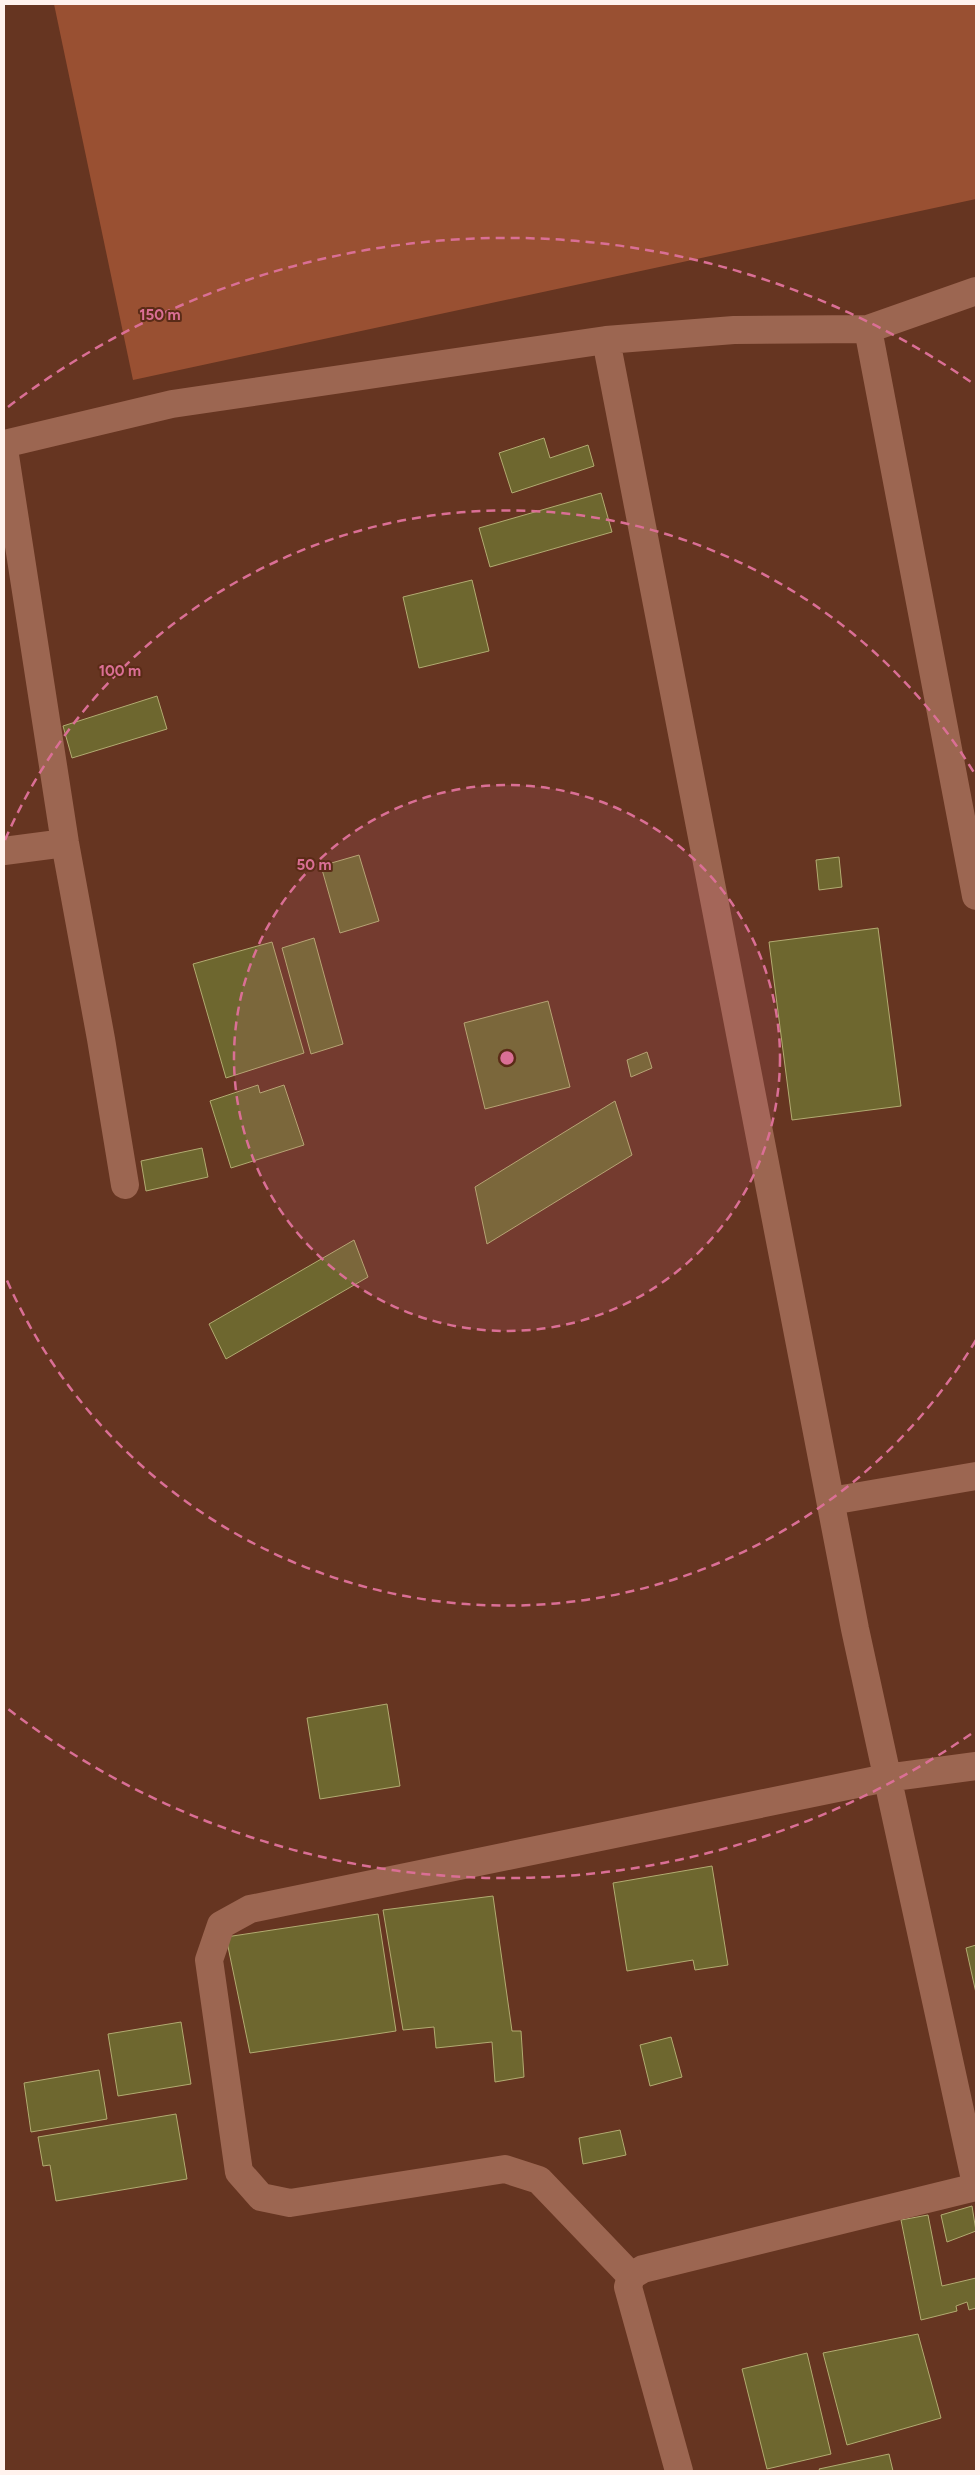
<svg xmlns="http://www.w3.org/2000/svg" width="980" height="2475" font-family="Figtree,sans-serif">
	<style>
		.green { fill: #995032 }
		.building { fill: #6e672f; stroke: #b2ab71 }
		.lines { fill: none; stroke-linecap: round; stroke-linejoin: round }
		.minor { stroke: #9c6651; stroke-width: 28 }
		.ring { fill: none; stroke: #da6f95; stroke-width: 2.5; stroke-dasharray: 9 6 }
		.centre { fill: #da6f95; stroke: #5a2b17; stroke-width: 2.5 }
		.ring-label { font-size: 15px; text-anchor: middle; font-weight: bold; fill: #da6f95; stroke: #5a2b17; stroke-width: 4; stroke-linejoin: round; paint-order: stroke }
	</style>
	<rect width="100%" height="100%" fill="#663521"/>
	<path class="green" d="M 54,4 L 976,4 L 976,199 L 133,380 Z"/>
	<path class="building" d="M 544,438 L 550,458 L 588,445 L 594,466 L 512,493 L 499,453 Z
		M 601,493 L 612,532 L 490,567 L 479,528 Z
		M 472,580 L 489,651 L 419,668 L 403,597 Z
		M 157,696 L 167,729 L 72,758 L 63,726 Z
		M 359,855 L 379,921 L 340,933 L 321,866 Z
		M 839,857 L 842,887 L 819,890 L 816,860 Z
		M 878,928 L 901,1106 L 792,1120 L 769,942 Z
		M 314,938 L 343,1044 L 311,1054 L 282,948 Z
		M 272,942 L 304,1053 L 226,1078 L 193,964 Z
		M 548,1001 L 570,1087 L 485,1109 L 464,1023 Z
		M 647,1052 L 652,1068 L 631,1077 L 627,1060 Z
		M 258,1085 L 260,1093 L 284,1085 L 304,1145 L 231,1168 L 210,1101 Z
		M 615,1101 L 632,1155 L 487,1244 L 475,1187 Z
		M 202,1148 L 208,1177 L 146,1191 L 141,1161 Z
		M 354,1240 L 368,1277 L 226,1359 L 209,1324 Z
		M 387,1704 L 400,1786 L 320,1799 L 307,1718 Z
		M 712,1866 L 728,1965 L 695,1970 L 693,1960 L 627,1971 L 613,1883 Z
		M 493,1896 L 512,2031 L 521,2031 L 524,2077 L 495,2082 L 492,2042 L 436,2048 L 434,2027 L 403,2030 L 383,1910 Z
		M 378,1914 L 396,2031 L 250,2053 L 226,1937 Z
		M 976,1945 L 976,1993 L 966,1948 Z
		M 181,2022 L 191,2084 L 118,2096 L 108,2034 Z
		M 671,2037 L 682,2077 L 650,2086 L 640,2045 Z
		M 99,2070 L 107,2119 L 31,2132 L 24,2083 Z
		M 176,2114 L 187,2179 L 56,2201 L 50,2165 L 43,2166 L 38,2137 Z
		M 620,2130 L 626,2155 L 583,2164 L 579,2138 Z
		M 972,2206 L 976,2231 L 947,2242 L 941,2215 Z
		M 928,2215 L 942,2286 L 976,2278 L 976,2308 L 969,2310 L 967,2302 L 956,2306 L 957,2311 L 921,2320 L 901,2220 Z
		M 918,2334 L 941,2418 L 847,2445 L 823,2353 Z
		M 807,2353 L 831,2454 L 767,2469 L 742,2369 Z
		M 889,2454 L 893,2471 L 820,2471 L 819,2469 Z"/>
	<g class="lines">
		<path class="minor" d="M 868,329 L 976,896
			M 606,340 L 855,1629 L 976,2184
			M 4,444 L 172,404 L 606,340 L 734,330 L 868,329 L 976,291
			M 4,449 L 65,843 L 101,1039 L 125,1185
			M 4,851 L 65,843
			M 831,1501 L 976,1476
			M 631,2276 L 539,2180 L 505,2169 L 290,2203 L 261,2197 L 239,2172 L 209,1960 L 221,1925 L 250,1909 L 886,1778 L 976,1766
			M 679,2471 L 628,2287 L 631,2276 L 643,2269 L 976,2187"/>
	</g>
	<circle cx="507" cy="1058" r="273" fill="#da6f95" fill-opacity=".12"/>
	<g class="ring">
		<circle cx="507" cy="1058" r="273"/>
		<path d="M976 1340A547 547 0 0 1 5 1276M5 840A547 547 0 0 1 976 776"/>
		<path d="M971 1734A820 820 0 0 1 8 1709M8 407A820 820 0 0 1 971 382"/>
	</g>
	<circle cx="507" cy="1058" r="8" class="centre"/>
	<g class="ring-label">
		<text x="160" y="320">150 m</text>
		<text x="120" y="676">100 m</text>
		<text x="314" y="870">50 m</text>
	</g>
	<rect width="980" height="2475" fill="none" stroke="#fff2ed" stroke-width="10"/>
</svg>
